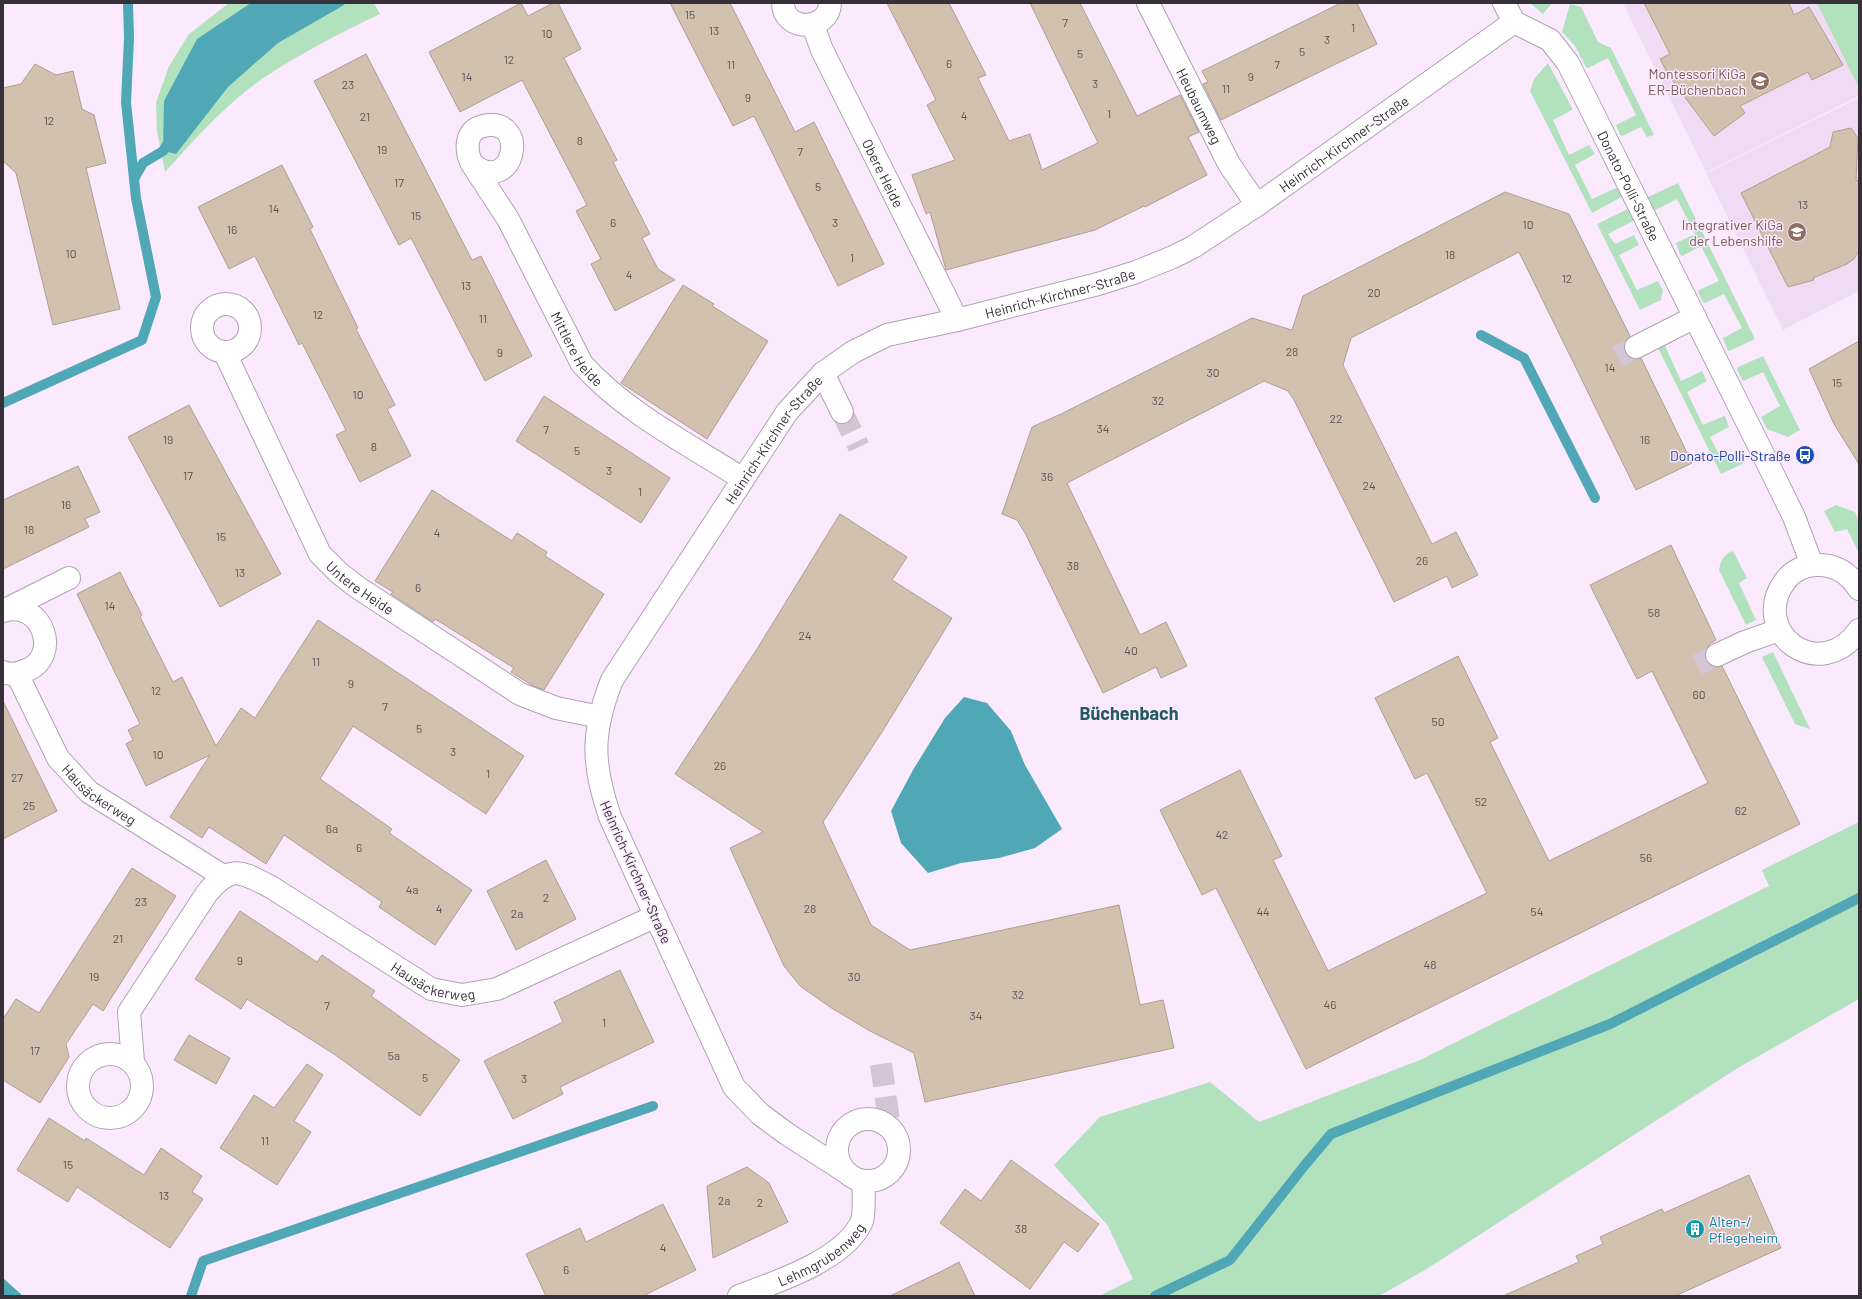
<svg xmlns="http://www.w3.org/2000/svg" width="1862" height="1299" font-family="Barlow,sans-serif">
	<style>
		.built { fill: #f0dbf4 }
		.green { fill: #b2e1bd }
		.water { fill: #50a7b5 }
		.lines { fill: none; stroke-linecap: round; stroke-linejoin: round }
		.stream { stroke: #50a7b5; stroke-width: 10 }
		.building { fill: #d2c1ae; stroke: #b09f8c }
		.minor-tunnel { stroke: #d4c4d6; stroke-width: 22; stroke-dasharray: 22 11; stroke-linecap: butt }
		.minor-casing { stroke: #b1a1b4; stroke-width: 24 }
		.minor { stroke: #fff; stroke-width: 22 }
		.labels { text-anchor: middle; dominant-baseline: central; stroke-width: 3; stroke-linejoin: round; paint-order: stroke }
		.number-label { font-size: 12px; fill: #5d5456 }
		.education-label { font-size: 14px; fill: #785e54; stroke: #fbe9fe; text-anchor: end }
		.street-label { font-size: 14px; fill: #363038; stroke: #fbe9fe }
		.transit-label { font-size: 14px; fill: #164399; stroke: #fbe9fe; text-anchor: end }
		.culture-label { font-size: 14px; fill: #0d838f; stroke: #fbe9fe; text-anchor: start }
		.district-label { font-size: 18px; font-weight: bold; fill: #215b5d; stroke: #fbe9fe }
	</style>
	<rect width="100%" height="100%" fill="#fbe9fe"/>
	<path class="built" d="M 1623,3 L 1829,3 L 1859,66 L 1859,96 L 1706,172 Z
		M 1859,98 L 1859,291 L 1783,330 L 1706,173 Z"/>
	<path class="green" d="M 229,3 L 374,3 L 380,14 C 340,33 299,54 262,79 C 225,105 195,139 165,172 L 157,131 L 156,103 L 169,66 L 189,34 Z
		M 1530,3 L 1552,3 L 1543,14 Z
		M 1817,3 L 1859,3 L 1859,88 Z
		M 1570,4 L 1581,7 L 1598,42 L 1611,48 L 1654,135 L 1647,137 L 1641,127 L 1622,136 L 1620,135 L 1616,125 L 1636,115 L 1608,58 L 1588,68 L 1586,67 L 1575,46 L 1562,32 Z
		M 1548,63 L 1572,108 L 1572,110 L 1553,120 L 1569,155 L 1589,145 L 1595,154 L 1575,165 L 1592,199 L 1616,188 L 1619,188 L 1623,196 L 1592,213 L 1530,91 L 1534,79 Z
		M 1678,183 L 1755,339 L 1729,351 L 1728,351 L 1723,338 L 1742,328 L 1724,294 L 1705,303 L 1703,302 L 1698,292 L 1699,290 L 1719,281 L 1701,246 L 1682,256 L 1680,254 L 1676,243 L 1695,234 L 1677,199 L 1653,211 L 1646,198 Z
		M 1628,209 L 1634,218 L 1633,221 L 1608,234 L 1615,244 L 1634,235 L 1639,245 L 1619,255 L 1637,290 L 1658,281 L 1663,290 L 1661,300 L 1640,310 L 1597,224 Z
		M 1685,334 L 1665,346 L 1681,381 L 1702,371 L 1707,381 L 1687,392 L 1703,425 L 1724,416 L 1725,416 L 1729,427 L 1710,437 L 1722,460 L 1741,450 L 1746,457 L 1744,463 L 1721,474 L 1654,340 Z
		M 1763,356 L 1800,430 L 1788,437 L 1767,429 L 1761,417 L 1780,406 L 1763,372 L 1743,381 L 1737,370 L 1738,367 Z
		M 1836,505 L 1855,512 L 1859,521 L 1859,553 L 1847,529 L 1835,532 L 1824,511 Z
		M 1733,551 L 1747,578 L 1739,583 L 1756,620 L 1746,625 L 1719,570 C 1721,560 1723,555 1733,551 Z
		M 1773,652 L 1810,729 L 1795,724 L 1762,657 Z
		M 1859,822 L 1859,999 L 1736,1069 L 1425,1270 L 1379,1296 L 1099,1296 L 1133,1279 L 1108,1226 L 1054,1165 L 1100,1117 L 1210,1082 L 1259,1122 L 1420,1060 L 1769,886 L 1762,870 Z"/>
	<path class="water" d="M 251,3 L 345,3 L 344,5 L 278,43 L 228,87 L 176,154 L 163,151 L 164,101 L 197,39 Z
		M 964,697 L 987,703 L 1011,731 L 1025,765 L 1062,829 L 1035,848 L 999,858 L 961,863 L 928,873 L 901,843 L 891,811 L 913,770 L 945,718 Z
		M 3,1278 L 23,1296 L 3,1296 Z"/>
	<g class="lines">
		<path class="stream" d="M 128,3 L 129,38 L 126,102 L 134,179
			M 1481,335 L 1524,358 L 1595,498
			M 3,403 L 142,340 L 156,297 L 136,198 L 134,179 L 143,163 L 163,151 L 170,140
			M 191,1296 L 203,1261 L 653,1106
			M 1155,1296 L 1230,1260 L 1305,1165 L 1331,1134 L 1610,1024 L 1859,898"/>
	</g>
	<path class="building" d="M 521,3 L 528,16 L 553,3 L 558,3 L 581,49 L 564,58 L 617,160 L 613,162 L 650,234 L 642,238 L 658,269 L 675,280 L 615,311 L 591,264 L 601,259 L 576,211 L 587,205 L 522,80 L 460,112 L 429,52 Z
		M 670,3 L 730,3 L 795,132 L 814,122 L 884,264 L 838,286 L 754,116 L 733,126 Z
		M 887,3 L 949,3 L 986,75 L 978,78 L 1009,141 L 1030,134 L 1042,170 L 1098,143 L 1030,3 L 1080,3 L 1137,116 L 1180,95 L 1199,132 L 1188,137 L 1207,175 L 1145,207 L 1144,206 L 1095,230 L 946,270 L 930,212 L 926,214 L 912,175 L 955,160 L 927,105 L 936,100 Z
		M 1341,3 L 1357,3 L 1377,44 L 1221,120 L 1203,84 L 1208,82 L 1202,71 Z
		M 1644,3 L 1789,3 L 1794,15 L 1809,7 L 1843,65 L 1812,80 L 1808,72 L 1740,106 L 1745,113 L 1714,136 L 1669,76 L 1660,59 L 1670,54 Z
		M 366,54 L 472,260 L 481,256 L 532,356 L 485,381 L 411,238 L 399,245 L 314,81 Z
		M 35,64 L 56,75 L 73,71 L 82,109 L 94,115 L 106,163 L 86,168 L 120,309 L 53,325 L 16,173 L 3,161 L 3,88 L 21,84 Z
		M 1851,128 L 1858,138 L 1856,181 L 1859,180 L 1859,251 L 1854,259 L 1847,264 L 1813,278 L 1814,280 L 1788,287 L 1741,193 L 1830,147 L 1833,132 Z
		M 282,165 L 313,227 L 310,229 L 358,328 L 356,329 L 395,405 L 387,409 L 411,456 L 360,482 L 336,435 L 346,430 L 302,343 L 299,345 L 255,256 L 229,269 L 198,207 Z
		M 1505,192 L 1569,214 L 1630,336 L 1625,341 L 1624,346 L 1625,352 L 1630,358 L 1635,359 L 1641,358 L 1692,463 L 1636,490 L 1519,252 L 1351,338 L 1343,365 L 1432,544 L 1456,532 L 1478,575 L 1452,588 L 1447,576 L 1394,602 L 1294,400 L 1288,391 L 1264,381 L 1067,483 L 1140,635 L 1166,622 L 1187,666 L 1161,678 L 1156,667 L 1103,693 L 1025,533 L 1017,520 L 1002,514 L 1032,427 L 1061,414 L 1252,318 L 1292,330 L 1303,296 Z
		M 683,285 L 714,304 L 712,306 L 768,341 L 707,439 L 621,383 Z
		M 1859,341 L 1859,464 L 1834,424 L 1809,369 Z
		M 544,396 L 670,478 L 641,523 L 516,441 Z
		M 189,405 L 281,574 L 220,607 L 128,437 Z
		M 78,466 L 100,512 L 85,519 L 89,527 L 3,569 L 3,500 Z
		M 432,490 L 512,541 L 517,533 L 547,552 L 545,556 L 604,594 L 544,690 L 533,686 L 511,672 L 514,668 L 435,619 L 433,622 L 391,594 L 393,592 L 375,581 Z
		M 840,514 L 907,557 L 892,580 L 952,618 L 882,732 L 823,822 L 871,925 L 910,950 L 1119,905 L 1140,1005 L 1163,1000 L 1174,1048 L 925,1102 L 914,1053 L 870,1031 L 833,1009 L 800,986 L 784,966 L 730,848 L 763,832 L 675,774 L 757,649 Z
		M 1671,545 L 1716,640 L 1711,643 L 1707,648 L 1705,654 L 1706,661 L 1710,665 L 1716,667 L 1722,666 L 1800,824 L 1306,1069 L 1216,888 L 1202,895 L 1160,810 L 1240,770 L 1282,856 L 1273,860 L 1328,971 L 1487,893 L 1427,773 L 1415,779 L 1375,698 L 1458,656 L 1498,738 L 1490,742 L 1549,861 L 1708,783 L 1652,671 L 1637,679 L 1590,585 Z
		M 120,572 L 142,615 L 140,617 L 173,682 L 182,677 L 216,746 L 241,708 L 255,718 L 318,620 L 524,756 L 486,814 L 353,726 L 320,779 L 392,829 L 389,833 L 472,890 L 435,945 L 379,907 L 382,902 L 284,835 L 266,864 L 209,827 L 202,838 L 170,817 L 210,755 L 146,786 L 126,744 L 133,740 L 128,730 L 140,724 L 77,594 Z
		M 3,701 L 57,811 L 3,839 Z
		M 546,860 L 576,919 L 516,950 L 487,891 Z
		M 132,868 L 176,896 L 103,1011 L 93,1004 L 66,1044 L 69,1057 L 40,1103 L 3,1080 L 3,1019 L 16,999 L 39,1013 Z
		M 240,911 L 317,962 L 322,955 L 375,991 L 371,996 L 460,1060 L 420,1116 L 334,1054 L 247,999 L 241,1009 L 195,979 Z
		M 620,970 L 654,1042 L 560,1087 L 563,1094 L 513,1119 L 484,1061 L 563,1022 L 554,1002 Z
		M 189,1035 L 230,1058 L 216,1084 L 174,1060 Z
		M 307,1064 L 323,1075 L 294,1121 L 311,1132 L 277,1185 L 220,1148 L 254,1095 L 274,1108 Z
		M 49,1118 L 85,1141 L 86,1138 L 144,1175 L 161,1148 L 202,1176 L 192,1192 L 203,1199 L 170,1248 L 77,1187 L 68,1202 L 17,1170 Z
		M 1011,1160 L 1099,1224 L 1078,1252 L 1064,1242 L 1030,1289 L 940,1223 L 965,1189 L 981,1201 Z
		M 747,1167 L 769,1183 L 788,1222 L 713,1258 L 707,1186 Z
		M 1749,1175 L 1781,1248 L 1675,1296 L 1503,1296 L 1579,1262 L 1576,1256 L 1603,1244 L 1600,1237 L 1662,1209 L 1664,1213 Z
		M 663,1204 L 696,1270 L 643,1296 L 546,1296 L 526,1254 L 580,1228 L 586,1242 Z
		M 959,1262 L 975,1296 L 890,1296 L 940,1272 Z"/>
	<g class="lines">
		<path class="minor-tunnel" d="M 1617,357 L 1636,347
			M 842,412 L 859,447
			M 1697,665 L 1717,655
			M 881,1064 L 890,1128"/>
		<defs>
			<g id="minor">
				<path d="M 783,3 C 783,32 829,32 830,3"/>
				<path id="s1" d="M 1148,3 L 1229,164 L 1257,205"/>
				<path id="s2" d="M 1504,3 L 1514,22 L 1550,40 L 1568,63 L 1770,468 L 1794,517 L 1812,565"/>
				<path id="s3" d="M 813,25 L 822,50 L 957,320"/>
				<path id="s4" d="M 472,164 C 513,198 532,116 483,126 C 465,130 465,150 472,164 L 508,219 L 582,364 C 626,413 688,444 743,479"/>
				<circle cx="226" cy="328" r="24"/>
				<path d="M 1636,347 L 1695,317"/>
				<path id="s5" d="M 225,353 L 320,554 L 339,573 L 357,587 L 520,694 L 556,708 L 600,717"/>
				<path d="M 823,373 L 842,412"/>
				<path d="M 1859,589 C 1849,573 1835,564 1816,565 C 1805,565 1792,571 1785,581 C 1748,632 1820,686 1859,630"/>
				<path d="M 5,610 L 69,578"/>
				<path d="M 3,611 C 43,598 63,659 24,671 C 17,674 10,675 3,672"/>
				<path d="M 1717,655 L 1745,642 L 1779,630"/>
				<path id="s6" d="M 17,674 L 58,758 L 89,792 L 223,876"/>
				<circle cx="110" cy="1086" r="32"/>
				<path id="s7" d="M 133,1062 L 129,1012 L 207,893 C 232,864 240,871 271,887 L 431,989 L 462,995 L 497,989 L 656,916"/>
				<circle cx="868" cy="1150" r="31"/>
				<path id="s8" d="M 846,1172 L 787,1134 L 760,1114 L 734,1087 L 610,817 C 592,764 591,733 612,680 L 787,412 L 823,373 L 853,352 L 887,335 L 957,320 L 1098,284 L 1136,272 L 1173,257 L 1193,247 L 1257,205 L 1514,22"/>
				<path id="s9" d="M 739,1296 C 776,1282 845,1260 862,1221 C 865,1212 863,1191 864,1181"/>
			</g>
		</defs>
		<use href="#minor" class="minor-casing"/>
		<use href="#minor" class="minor"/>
	</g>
	<defs>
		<symbol id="school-disc" viewBox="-11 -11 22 22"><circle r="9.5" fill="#8d6e63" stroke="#fbe9fe"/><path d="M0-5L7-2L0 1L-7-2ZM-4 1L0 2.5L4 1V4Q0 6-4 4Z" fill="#fff"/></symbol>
		<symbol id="bus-disc" viewBox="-11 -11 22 22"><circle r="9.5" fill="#1a4fb4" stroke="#fbe9fe"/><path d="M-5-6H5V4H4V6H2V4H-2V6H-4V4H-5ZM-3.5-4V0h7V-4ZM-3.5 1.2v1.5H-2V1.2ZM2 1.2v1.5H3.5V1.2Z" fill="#fff"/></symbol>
		<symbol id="building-disc" viewBox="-11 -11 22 22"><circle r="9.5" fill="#0f9aa8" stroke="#fbe9fe"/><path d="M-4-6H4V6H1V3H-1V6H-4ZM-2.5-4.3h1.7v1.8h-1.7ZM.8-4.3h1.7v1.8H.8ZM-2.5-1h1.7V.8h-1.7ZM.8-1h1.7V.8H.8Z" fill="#fff"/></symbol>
	</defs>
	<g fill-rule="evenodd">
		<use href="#school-disc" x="1749" y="70" width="22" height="22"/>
		<use href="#school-disc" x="1786" y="221" width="22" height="22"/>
		<use href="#bus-disc" x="1794" y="444" width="22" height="22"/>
		<use href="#building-disc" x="1684" y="1218" width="22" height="22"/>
	</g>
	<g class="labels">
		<g class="number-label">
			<text x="690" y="14">15</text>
			<text x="1065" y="22">7</text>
			<text x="1353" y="27">1</text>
			<text x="714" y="30">13</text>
			<text x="547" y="33">10</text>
			<text x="1327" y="39">3</text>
			<text x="1302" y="51">5</text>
			<text x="1080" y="53">5</text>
			<text x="509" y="59">12</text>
			<text x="949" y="63">6</text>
			<text x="731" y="64">11</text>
			<text x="1277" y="64">7</text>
			<text x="467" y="76">14</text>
			<text x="1251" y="76">9</text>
			<text x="1095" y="83">3</text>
			<text x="348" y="84">23</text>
			<text x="1226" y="88">11</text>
			<text x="748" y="97">9</text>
			<text x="1109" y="113">1</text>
			<text x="964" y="115">4</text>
			<text x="365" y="116">21</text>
			<text x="49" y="120">12</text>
			<text x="580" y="140">8</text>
			<text x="382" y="149">19</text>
			<text x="800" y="151">7</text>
			<text x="399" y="182">17</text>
			<text x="818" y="186">5</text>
			<text x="1803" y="204">13</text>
			<text x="274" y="208">14</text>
			<text x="416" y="215">15</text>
			<text x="613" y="222">6</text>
			<text x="835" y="222">3</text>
			<text x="1528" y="224">10</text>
			<text x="232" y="229">16</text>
			<text x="71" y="253">10</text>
			<text x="1450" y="254">18</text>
			<text x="852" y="257">1</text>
			<text x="629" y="274">4</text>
			<text x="1567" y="278">12</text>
			<text x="466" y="285">13</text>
			<text x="1374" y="292">20</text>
			<text x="318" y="314">12</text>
			<text x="483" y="318">11</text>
			<text x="1292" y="351">28</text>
			<text x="500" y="352">9</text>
			<text x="1610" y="367">14</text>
			<text x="1213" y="372">30</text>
			<text x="1837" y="382">15</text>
			<text x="358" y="394">10</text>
			<text x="1158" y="400">32</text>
			<text x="1336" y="418">22</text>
			<text x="1103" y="428">34</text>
			<text x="546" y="429">7</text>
			<text x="168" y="439">19</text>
			<text x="1645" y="439">16</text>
			<text x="374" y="446">8</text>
			<text x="577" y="450">5</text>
			<text x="609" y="470">3</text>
			<text x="188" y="475">17</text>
			<text x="1047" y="476">36</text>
			<text x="1369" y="485">24</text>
			<text x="640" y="491">1</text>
			<text x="66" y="504">16</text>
			<text x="29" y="529">18</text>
			<text x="437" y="532">4</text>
			<text x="221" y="536">15</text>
			<text x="1422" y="560">26</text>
			<text x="1073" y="565">38</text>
			<text x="240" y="572">13</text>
			<text x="418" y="587">6</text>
			<text x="110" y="605">14</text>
			<text x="1654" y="612">58</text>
			<text x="805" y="635">24</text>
			<text x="1131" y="650">40</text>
			<text x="316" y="661">11</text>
			<text x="351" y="683">9</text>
			<text x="156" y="690">12</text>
			<text x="1699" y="694">60</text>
			<text x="385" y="706">7</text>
			<text x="1438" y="721">50</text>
			<text x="419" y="728">5</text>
			<text x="453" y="751">3</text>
			<text x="158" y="754">10</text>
			<text x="720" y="765">26</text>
			<text x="488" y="773">1</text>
			<text x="17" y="777">27</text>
			<text x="1481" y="801">52</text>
			<text x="29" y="805">25</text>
			<text x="1741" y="810">62</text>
			<text x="332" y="828">6a</text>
			<text x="1222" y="834">42</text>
			<text x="359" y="847">6</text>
			<text x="1646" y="857">56</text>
			<text x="412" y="889">4a</text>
			<text x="546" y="897">2</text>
			<text x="141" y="901">23</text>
			<text x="439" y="908">4</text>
			<text x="810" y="908">28</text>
			<text x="1263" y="911">44</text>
			<text x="1537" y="911">54</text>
			<text x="517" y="913">2a</text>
			<text x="118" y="938">21</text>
			<text x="240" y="960">9</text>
			<text x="1430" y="964">48</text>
			<text x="94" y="976">19</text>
			<text x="854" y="976">30</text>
			<text x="1018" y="994">32</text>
			<text x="1330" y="1004">46</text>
			<text x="327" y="1005">7</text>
			<text x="976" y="1015">34</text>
			<text x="604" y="1022">1</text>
			<text x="35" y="1050">17</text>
			<text x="394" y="1055">5a</text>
			<text x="425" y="1077">5</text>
			<text x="524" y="1078">3</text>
			<text x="265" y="1140">11</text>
			<text x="68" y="1164">15</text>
			<text x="164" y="1195">13</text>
			<text x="724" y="1200">2a</text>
			<text x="760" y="1202">2</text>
			<text x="1021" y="1228">38</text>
			<text x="663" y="1247">4</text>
			<text x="566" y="1269">6</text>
		</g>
		<g class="education-label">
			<text x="1746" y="73">Montessori KiGa<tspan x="1746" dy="16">ER-Büchenbach</tspan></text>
			<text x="1783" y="224">Integrativer KiGa<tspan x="1783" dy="16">der Lebenshilfe</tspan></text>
		</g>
		<g class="street-label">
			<text stroke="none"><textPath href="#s1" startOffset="115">Heubaumweg</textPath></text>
			<text stroke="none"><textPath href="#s8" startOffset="1529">Heinrich-Kirchner-Straße</textPath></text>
			<text stroke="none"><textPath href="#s3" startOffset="164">Obere Heide</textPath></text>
			<text stroke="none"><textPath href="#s2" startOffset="228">Donato-Polli-Straße</textPath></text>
			<text stroke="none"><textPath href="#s8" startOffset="1205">Heinrich-Kirchner-Straße</textPath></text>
			<text stroke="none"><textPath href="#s4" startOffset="359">Mittlere Heide</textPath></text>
			<text stroke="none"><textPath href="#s8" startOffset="869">Heinrich-Kirchner-Straße</textPath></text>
			<text stroke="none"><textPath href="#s5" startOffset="275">Untere Heide</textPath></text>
			<text stroke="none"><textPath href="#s6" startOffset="149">Hausäckerweg</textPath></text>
			<text transform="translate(636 872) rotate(66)">Heinrich-Kirchner-Straße</text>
			<text stroke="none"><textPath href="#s7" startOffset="456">Hausäckerweg</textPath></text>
			<text stroke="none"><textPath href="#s9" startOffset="93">Lehmgrubenweg</textPath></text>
		</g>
		<g class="transit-label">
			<text x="1791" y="455">Donato-Polli-Straße</text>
		</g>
		<g class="culture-label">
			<text x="1709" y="1221">Alten-/<tspan x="1709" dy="16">Pflegeheim</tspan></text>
		</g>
		<g class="district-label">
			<text x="1129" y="713">Büchenbach</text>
		</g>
	</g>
	<rect width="1862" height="1299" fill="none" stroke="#363038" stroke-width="8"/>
</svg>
